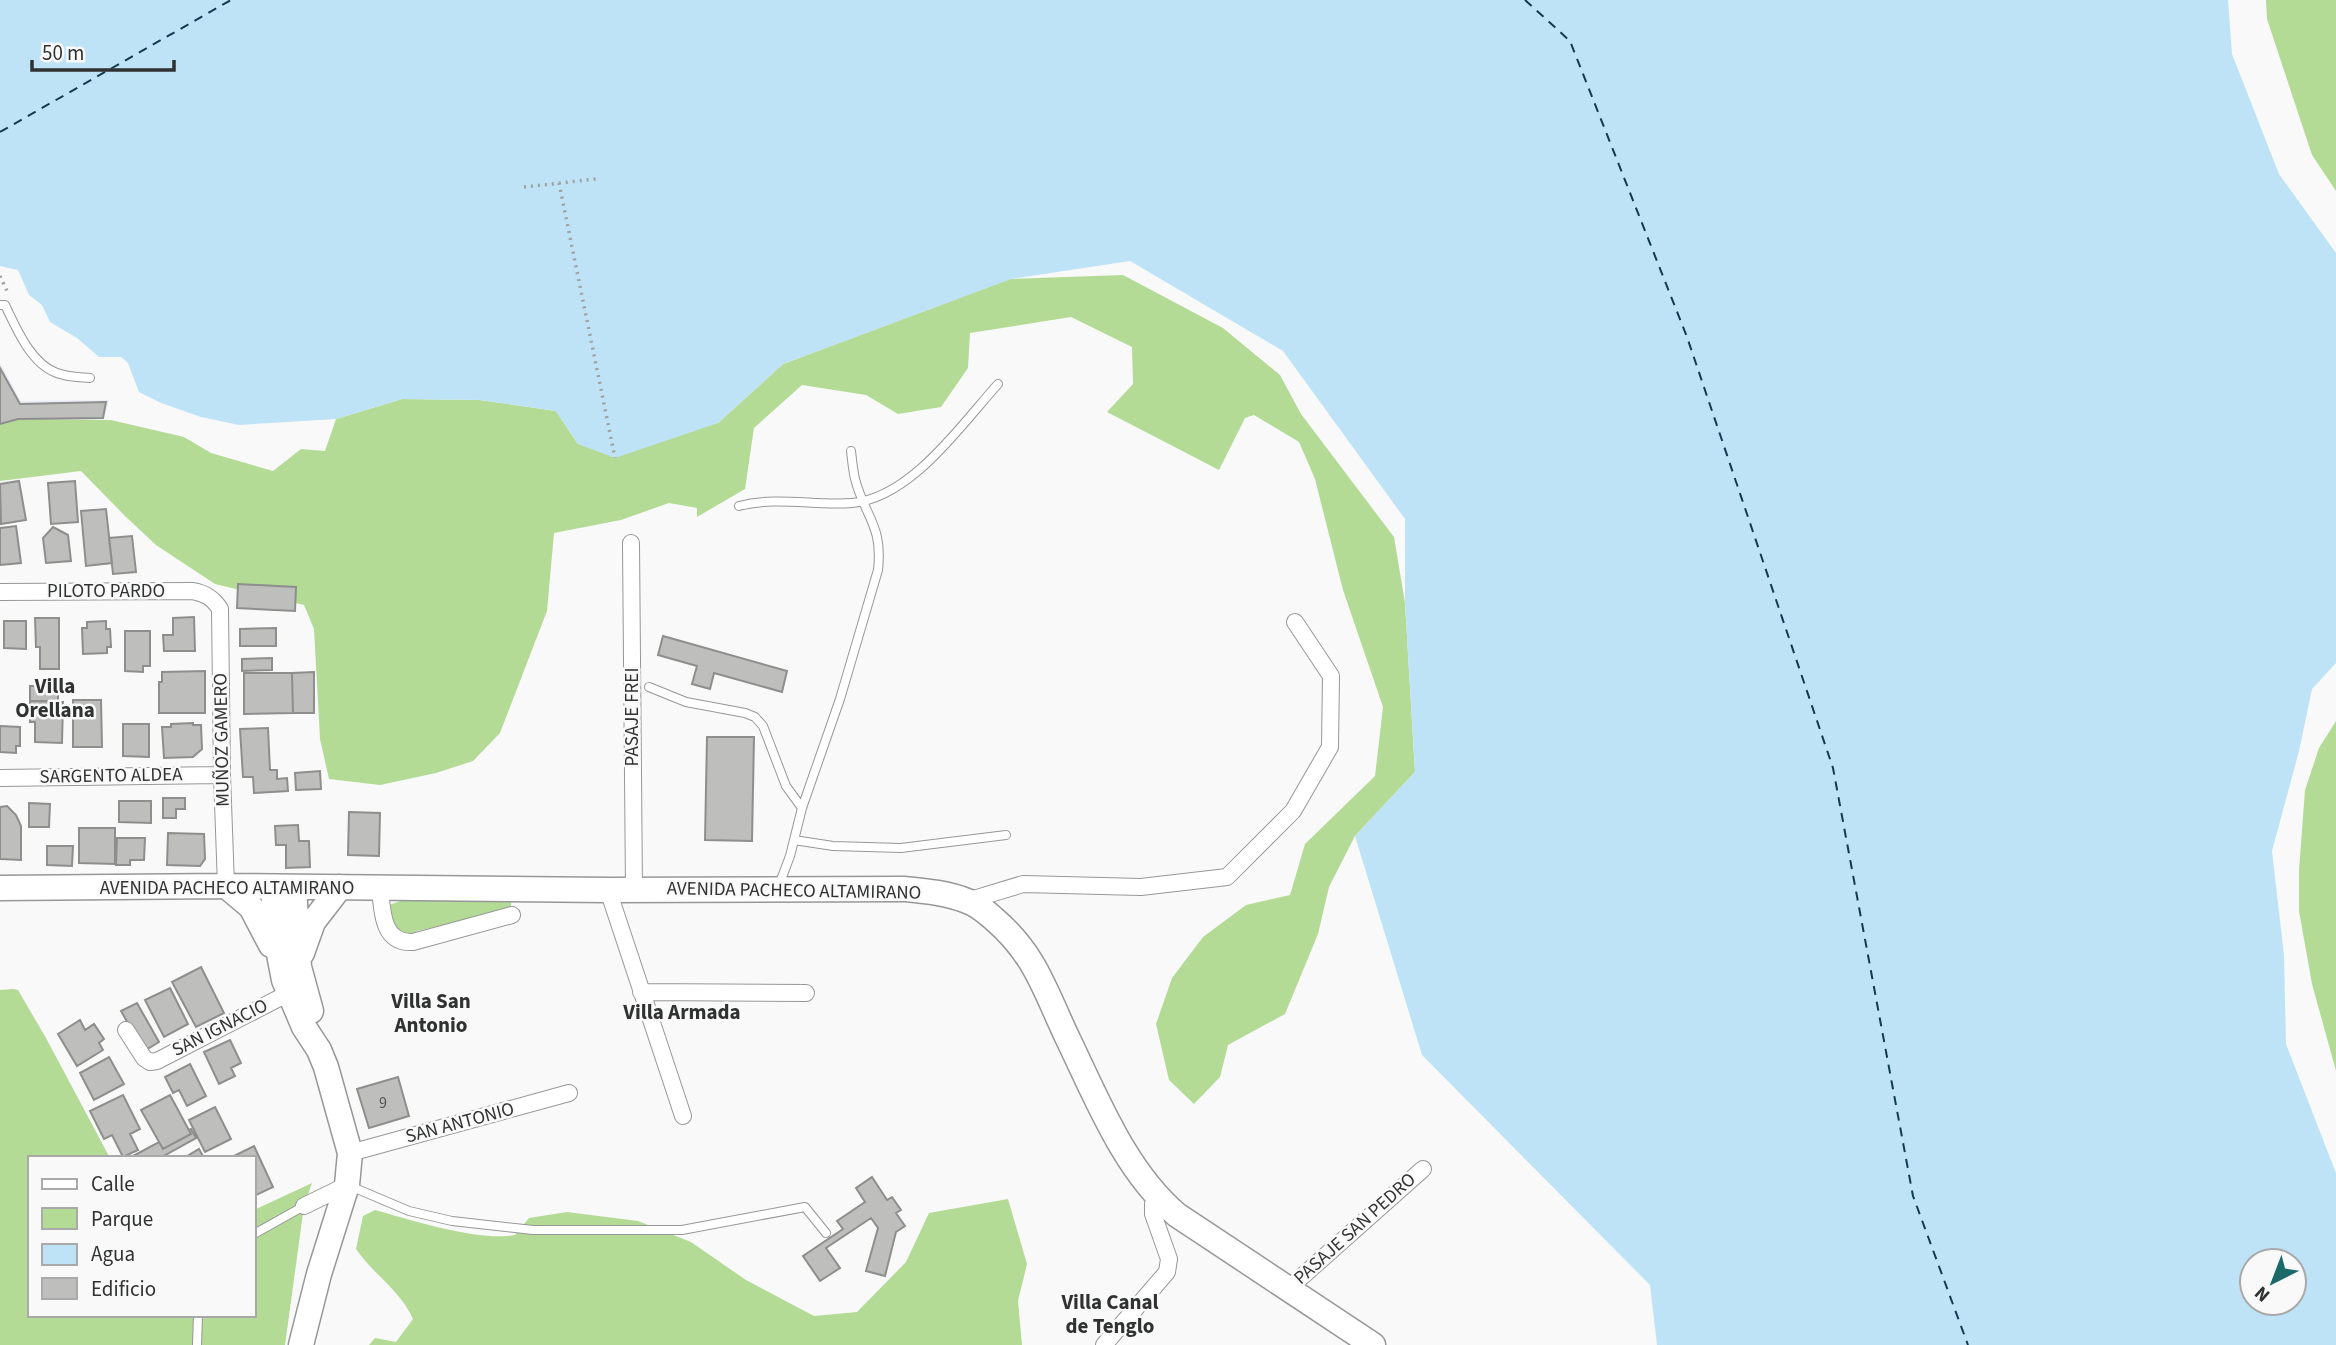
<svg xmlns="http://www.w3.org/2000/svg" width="2336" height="1345" font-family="'Source Sans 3',sans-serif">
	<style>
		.built { fill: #eaedf5 }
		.green { fill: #b4db96 }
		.water { fill: #bfe3f6; fill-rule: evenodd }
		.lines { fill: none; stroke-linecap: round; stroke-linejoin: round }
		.ferry { stroke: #103c4f; stroke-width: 2; stroke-dasharray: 9 7; stroke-linecap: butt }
		.building { fill: #bebebd; stroke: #8e8e8d; stroke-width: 2 }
		.lane-casing { stroke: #969798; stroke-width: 10 }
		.street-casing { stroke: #969798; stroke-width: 18 }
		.primary-casing { stroke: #969798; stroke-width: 27 }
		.path { stroke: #a0a0a1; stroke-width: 3.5; stroke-dasharray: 2 5; stroke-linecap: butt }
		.lane { stroke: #fff; stroke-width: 8 }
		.street { stroke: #fff; stroke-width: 16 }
		.primary { stroke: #fff; stroke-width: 24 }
		.labels { text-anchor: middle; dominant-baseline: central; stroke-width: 5; stroke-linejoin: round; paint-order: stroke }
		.number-label { font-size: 16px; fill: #545454 }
		.street-label { font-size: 19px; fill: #303131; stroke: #f9f9fa }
		.neighbourhood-label { font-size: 21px; font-weight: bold; fill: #303131; stroke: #f9f9fa }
	</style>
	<rect width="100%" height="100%" fill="#f9f9fa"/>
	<path class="built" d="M 0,363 L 21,401 L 109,400 L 104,419 L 18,420 L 0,426 Z"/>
	<path class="green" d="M 2266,0 L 2336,0 L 2336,191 L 2312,155 L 2267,19 Z
		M 1123,275 L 1223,328 L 1280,375 L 1301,414 L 1394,537 L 1405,603 L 1415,772 L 1355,836 L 1329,887 L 1318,934 L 1285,1014 L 1228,1045 L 1220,1077 L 1194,1104 L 1169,1080 L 1156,1024 L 1172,978 L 1203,937 L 1246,905 L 1290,895 L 1305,844 L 1375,776 L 1383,707 L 1343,590 L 1315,479 L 1299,442 L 1254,415 L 1245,418 L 1219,470 L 1107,412 L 1133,384 L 1132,347 L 1071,317 L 970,333 L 968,368 L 941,407 L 898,414 L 866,395 L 802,385 L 754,428 L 745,489 L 697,517 L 697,508 L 669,503 L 621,520 L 554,533 L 547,611 L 500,733 L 473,761 L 436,773 L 380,785 L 329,779 L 320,739 L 314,629 L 304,605 L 215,584 L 156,545 L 125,516 L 81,471 L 0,481 L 0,424 L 18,419 L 111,420 L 184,437 L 211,453 L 273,471 L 301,449 L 325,451 L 336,419 L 402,399 L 480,400 L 556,411 L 578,444 L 718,423 L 783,364 L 1010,279 Z
		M 2336,721 L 2336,1071 L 2312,984 L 2299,911 L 2299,870 L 2305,790 L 2319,748 Z
		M 409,898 L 511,899 L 511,910 L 417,931 L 412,935 L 395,935 L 389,905 Z
		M 13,989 L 18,990 L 46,1038 L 110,1158 L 30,1158 L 30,1315 L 254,1315 L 254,1210 L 312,1183 L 304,1206 L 285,1345 L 0,1345 L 0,990 Z
		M 1008,1199 L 1027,1264 L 1018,1301 L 1022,1345 L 369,1345 L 375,1338 L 396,1342 L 413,1319 C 401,1291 373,1274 356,1249 L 363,1216 L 375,1210 C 411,1220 480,1242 515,1235 L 529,1218 L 567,1212 L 638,1221 L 691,1242 L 746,1280 L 814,1316 L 857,1312 L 906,1262 L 929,1213 Z"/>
	<path class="water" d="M 0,0 L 2228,0 L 2232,54 L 2279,174 L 2336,253 L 2336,663 L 2312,689 L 2299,751 L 2272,851 L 2284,955 L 2286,1044 L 2336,1173 L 2336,1345 L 1657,1345 L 1650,1285 L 1422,1055 L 1355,836 L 1415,772 L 1405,603 L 1405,519 L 1283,351 L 1130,261 L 1011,279 L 783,364 L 718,423 L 615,458 L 578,444 L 556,411 L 480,400 L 402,399 L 336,419 L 239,425 L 201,417 L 161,403 L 139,392 L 128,363 L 121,357 L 99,357 L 77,338 L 50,322 L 42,305 L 29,295 L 18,270 L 0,266 ZM 2252,1261 L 2294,1261 L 2294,1303 L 2252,1303 Z"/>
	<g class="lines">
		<path class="ferry" d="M 1525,0 L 1570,41 L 1687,337 L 1833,768 L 1913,1196 L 1968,1345
			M 0,132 L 231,0"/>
	</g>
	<path class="building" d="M 0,368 L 20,404 L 106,402 L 103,418 L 18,419 L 0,424 Z
		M 19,481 L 26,520 L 1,524 L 0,484 Z
		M 75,481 L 78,522 L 51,524 L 48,483 Z
		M 106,509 L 112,563 L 86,566 L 81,511 Z
		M 16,526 L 21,563 L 0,565 L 0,528 Z
		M 53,527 L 68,535 L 71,561 L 46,563 L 43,538 Z
		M 132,536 L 136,572 L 113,574 L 109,538 Z
		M 238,584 L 296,587 L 295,611 L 237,608 Z
		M 194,617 L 195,651 L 164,651 L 163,635 L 173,635 L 173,618 Z
		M 35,618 L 59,618 L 59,669 L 40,669 L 40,647 L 36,647 Z
		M 4,621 L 26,621 L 26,649 L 4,648 Z
		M 106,621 L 106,629 L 110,629 L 111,647 L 107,647 L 107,653 L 83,654 L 82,628 L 87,628 L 87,622 Z
		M 276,628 L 276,646 L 240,646 L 240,629 Z
		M 125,631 L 150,631 L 150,666 L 143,666 L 143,672 L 125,671 Z
		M 663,636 L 787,671 L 782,692 L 714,673 L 710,689 L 692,684 L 697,666 L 658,655 Z
		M 272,658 L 272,670 L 242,671 L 242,659 Z
		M 205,671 L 205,713 L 159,713 L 159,682 L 162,682 L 162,672 Z
		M 314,672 L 314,713 L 293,713 L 292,673 Z
		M 244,673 L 292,673 L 293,713 L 244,714 Z
		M 30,686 L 58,686 L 58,701 L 30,701 Z
		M 73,700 L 101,700 L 102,747 L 73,747 Z
		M 30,701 L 63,702 L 62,743 L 35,742 L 35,722 L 30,722 Z
		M 193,723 L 193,725 L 201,725 L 202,749 L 193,757 L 164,758 L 162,727 L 171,727 L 171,724 Z
		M 123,724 L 149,724 L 149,757 L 123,756 Z
		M 0,726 L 20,727 L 20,746 L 16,746 L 16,753 L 0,752 Z
		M 268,728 L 270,770 L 277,770 L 277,779 L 287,778 L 288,791 L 254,793 L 253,777 L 243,777 L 240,729 Z
		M 707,737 L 754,737 L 752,841 L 705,840 Z
		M 320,771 L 321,789 L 296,790 L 295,773 Z
		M 163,798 L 185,798 L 185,809 L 176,809 L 176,818 L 163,818 Z
		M 119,801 L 151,801 L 151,823 L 119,822 Z
		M 29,803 L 50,804 L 49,827 L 29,827 Z
		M 7,806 L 16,815 L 21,826 L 21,860 L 0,859 L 0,807 Z
		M 349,812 L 380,813 L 379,856 L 348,855 Z
		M 298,825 L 299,841 L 309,841 L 310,867 L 286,868 L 286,845 L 276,845 L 275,826 Z
		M 79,828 L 115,828 L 115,864 L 79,863 Z
		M 168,833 L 204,834 L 205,859 L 200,866 L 167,865 Z
		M 117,838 L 145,838 L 144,860 L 130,860 L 130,865 L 116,865 Z
		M 47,846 L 73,846 L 72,866 L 47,865 Z
		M 201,967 L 224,1013 L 196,1027 L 172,982 Z
		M 170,988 L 188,1024 L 164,1037 L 145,1000 Z
		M 137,1003 L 159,1042 L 144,1051 L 121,1011 Z
		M 80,1020 L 85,1030 L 94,1024 L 104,1039 L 99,1043 L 103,1050 L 77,1066 L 58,1034 Z
		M 230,1040 L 241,1063 L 231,1068 L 235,1076 L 219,1084 L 204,1052 Z
		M 109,1057 L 124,1084 L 94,1100 L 80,1073 Z
		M 190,1064 L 206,1096 L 187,1106 L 179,1090 L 173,1093 L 165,1077 Z
		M 398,1077 L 409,1116 L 369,1128 L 357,1089 Z
		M 123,1095 L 140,1129 L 130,1134 L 138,1150 L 123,1157 L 112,1135 L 104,1139 L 90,1111 Z
		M 170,1095 L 191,1134 L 163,1149 L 141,1110 Z
		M 215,1107 L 231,1139 L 205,1152 L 189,1120 Z
		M 191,1129 L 196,1138 L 160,1158 L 134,1158 L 133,1156 L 159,1142 L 163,1149 L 191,1134 L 189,1130 Z
		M 254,1146 L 273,1187 L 254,1196 L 254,1158 L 230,1158 Z
		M 199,1149 L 204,1158 L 184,1158 Z
		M 872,1177 L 887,1200 L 892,1197 L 901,1210 L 896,1213 L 905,1226 L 896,1232 L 885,1276 L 866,1271 L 878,1228 L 871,1218 L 826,1248 L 840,1268 L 820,1281 L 803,1256 L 843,1229 L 837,1221 L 865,1202 L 856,1188 Z"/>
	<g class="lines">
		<defs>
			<path id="lane" d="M 0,305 L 5,305 C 16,328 31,364 57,373 C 67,377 79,377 90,378
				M 739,506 C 776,496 815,506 852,503 C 911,498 961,425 998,384
				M 649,687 L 686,702 L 745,713 L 755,717 L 763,726 L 786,786 L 802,808 L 790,856 L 779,885
				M 802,808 L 840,699 L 878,570 C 883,525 865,517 855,479 C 853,470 852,460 851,451
				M 794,840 L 833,846 L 901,848 L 1006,835
				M 350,1186 L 409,1211 L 452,1221 L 533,1230 L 682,1230 L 805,1207 L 826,1233
				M 254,1234 L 304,1206
				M 197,1345 L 198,1315"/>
			<path id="street" d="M 631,543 L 634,890
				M 0,592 L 192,591 C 205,593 213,598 220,609 L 222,775 L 226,886
				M 0,778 L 222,775
				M 380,887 C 382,911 382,944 413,942 L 512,915
				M 608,890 L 683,1116
				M 967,901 L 1023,884 L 1141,887 L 1227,877 L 1293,811 L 1330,747 L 1331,676 L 1295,622
				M 641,992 L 806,993
				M 126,1030 L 144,1058 L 150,1062 L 157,1061 L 289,993
				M 350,1153 L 569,1093
				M 304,1206 L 347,1185
				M 1288,1289 L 1423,1169
				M 1104,1345 L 1167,1272 L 1169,1259 L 1153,1214 L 1153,1204 L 1157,1196"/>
			<path id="primary" d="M 226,886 L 251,907 L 271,945
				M 273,887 L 276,939 L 284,980 L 304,1027 L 319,1050 L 326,1067 L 350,1153 L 347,1185 L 319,1274 L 301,1345
				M 0,888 L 226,886 L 608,890 L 904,889 C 925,891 948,893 967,901 C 977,904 986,912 994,919 C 1036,955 1045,991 1068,1039 C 1097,1099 1125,1171 1177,1215 L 1373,1345
				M 294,888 L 299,967 L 311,1011
				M 302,953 L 313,922 L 340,887"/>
		</defs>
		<use href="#lane" class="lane-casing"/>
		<use href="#street" class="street-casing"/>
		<use href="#primary" class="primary-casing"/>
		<path class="path" d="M 559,183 L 615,458
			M 524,187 L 596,179
			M 0,276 L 8,293"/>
		<use href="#lane" class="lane"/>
		<use href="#street" class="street"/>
		<use href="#primary" class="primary"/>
	</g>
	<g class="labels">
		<g class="number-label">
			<text x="383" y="1103">9</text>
		</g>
		<g class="street-label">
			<text x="106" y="591">PILOTO PARDO</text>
			<text transform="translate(632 717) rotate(-90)">PASAJE FREI</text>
			<text transform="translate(222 740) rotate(-91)">MUÑOZ GAMERO</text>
			<text transform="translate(111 776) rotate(-1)">SARGENTO ALDEA</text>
			<text x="227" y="888">AVENIDA PACHECO ALTAMIRANO</text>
			<text transform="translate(794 891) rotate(1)">AVENIDA PACHECO ALTAMIRANO</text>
			<text transform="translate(220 1028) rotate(-27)">SAN IGNACIO</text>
			<text transform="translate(460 1123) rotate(-15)">SAN ANTONIO</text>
			<text transform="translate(1355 1229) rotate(-42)">PASAJE SAN PEDRO</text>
		</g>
		<g class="neighbourhood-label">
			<text x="55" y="686">Villa<tspan x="55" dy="24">Orellana</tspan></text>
			<text x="431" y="1001">Villa San<tspan x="431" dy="24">Antonio</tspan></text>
			<text x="682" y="1012">Villa Armada</text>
			<text x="1110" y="1302">Villa Canal<tspan x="1110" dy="24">de Tenglo</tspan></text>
		</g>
	</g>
	<rect x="28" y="1156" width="228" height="161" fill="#f9f9fa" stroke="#a9a9aa" stroke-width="2"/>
	<rect x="42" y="1179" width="35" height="10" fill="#ffffff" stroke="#a9a9aa" stroke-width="2"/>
	<text x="91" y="1191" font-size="21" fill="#303131">Calle</text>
	<rect x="42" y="1208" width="35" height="21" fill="#b4db96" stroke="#a9a9aa" stroke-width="2"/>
	<text x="91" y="1226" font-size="21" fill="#303131">Parque</text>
	<rect x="42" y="1244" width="35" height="21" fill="#bfe3f6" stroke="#a9a9aa" stroke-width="2"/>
	<text x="91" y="1261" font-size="21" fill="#303131">Agua</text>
	<rect x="42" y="1278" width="35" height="21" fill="#bebebd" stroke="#a9a9aa" stroke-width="2"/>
	<text x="91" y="1296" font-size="21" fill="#303131">Edificio</text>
	<g transform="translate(2273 1282) rotate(222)"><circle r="33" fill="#f9f9fa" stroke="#a9a9aa" stroke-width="2"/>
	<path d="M0-5L12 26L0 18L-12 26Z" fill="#1b6969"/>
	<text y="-10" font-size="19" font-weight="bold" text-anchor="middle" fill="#303131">N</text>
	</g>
	<path d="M32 60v10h142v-10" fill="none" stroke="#303131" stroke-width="3.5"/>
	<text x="42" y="60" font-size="21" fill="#303131" stroke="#f9f9fa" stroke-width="5" paint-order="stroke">50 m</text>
</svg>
